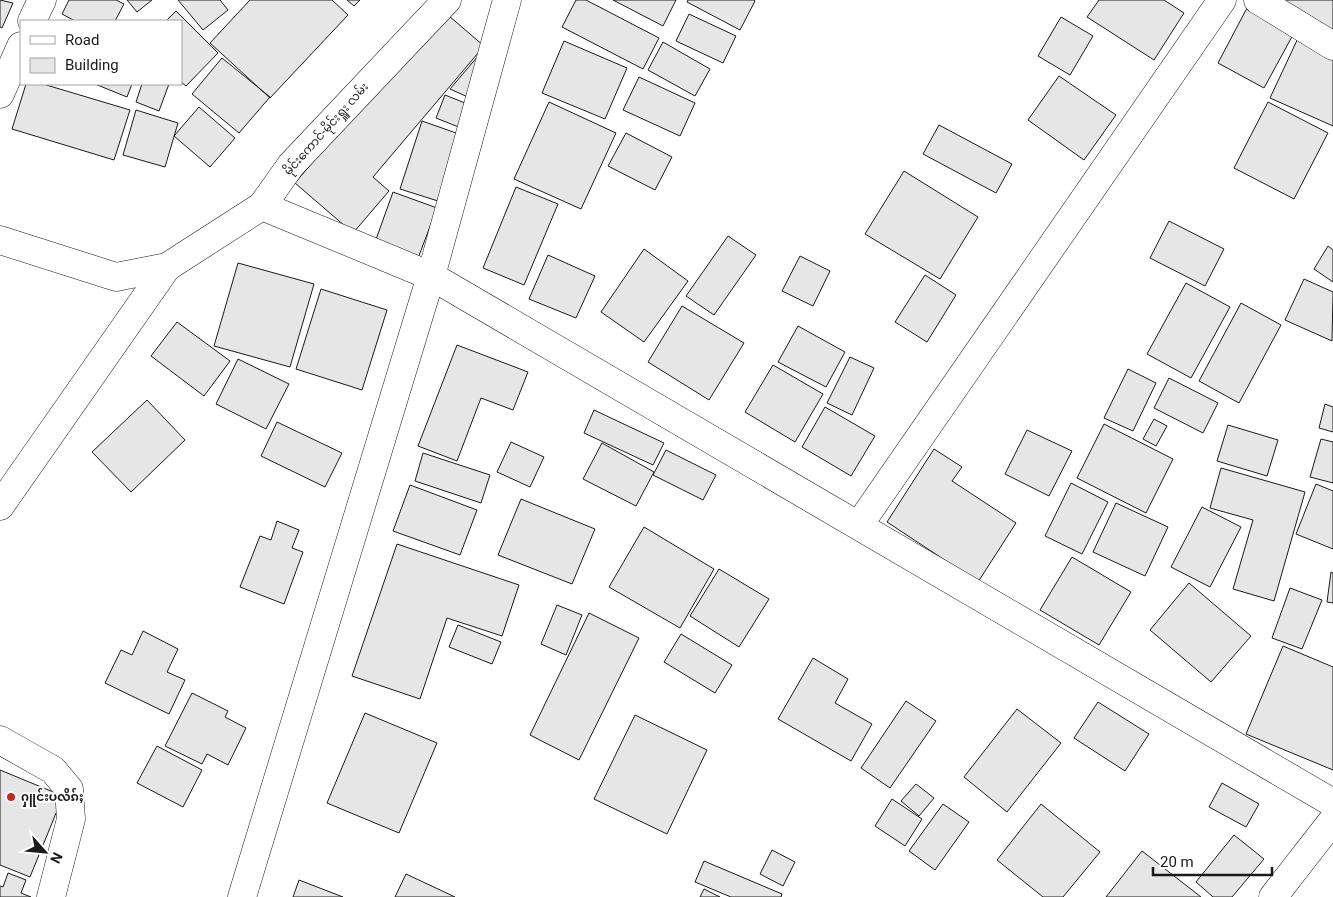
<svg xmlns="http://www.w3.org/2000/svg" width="1333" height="897" font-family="Roboto,'Noto Sans Myanmar',sans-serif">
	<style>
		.building { fill: #e6e6e6; stroke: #1a1a1a }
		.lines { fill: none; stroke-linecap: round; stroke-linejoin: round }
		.minor-casing { stroke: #1a1a1a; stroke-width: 29 }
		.major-casing { stroke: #1a1a1a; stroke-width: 29 }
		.minor { stroke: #fff; stroke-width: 28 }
		.major { stroke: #fff; stroke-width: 28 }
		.poi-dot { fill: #c62828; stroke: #fff; stroke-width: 2 }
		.labels { text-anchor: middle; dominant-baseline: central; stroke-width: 4; stroke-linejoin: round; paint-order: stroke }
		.street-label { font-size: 12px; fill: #1a1a1a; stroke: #fff }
		.poi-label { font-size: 12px; font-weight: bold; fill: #1a1a1a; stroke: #fff; text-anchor: start }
	</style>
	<rect width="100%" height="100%" fill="#fff"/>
	<path class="building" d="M 0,0 L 13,3 L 2,28 L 0,27 Z
		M 69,0 L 116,0 L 124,4 L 115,21 L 75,21 L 62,14 Z
		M 127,0 L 152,0 L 137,12 Z
		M 178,0 L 220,0 L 228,10 L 203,30 Z
		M 250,0 L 332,0 L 348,15 L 270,98 L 210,43 Z
		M 347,0 L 360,0 L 354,6 Z
		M 576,0 L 586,0 L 659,38 L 643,69 L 562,27 Z
		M 613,0 L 676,0 L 663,26 Z
		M 688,0 L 754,0 L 755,1 L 740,30 L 687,2 Z
		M 1099,0 L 1164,0 L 1184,13 L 1154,60 L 1087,17 Z
		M 1264,0 L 1333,0 L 1333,39 Z
		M 1247,8 L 1294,33 L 1264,88 L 1218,63 Z
		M 442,10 L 484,46 L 373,177 L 389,191 L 353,233 L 295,183 Z
		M 176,11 L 218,53 L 186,86 L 181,82 L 181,21 L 166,21 Z
		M 689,14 L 736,36 L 723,63 L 676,41 Z
		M 1061,17 L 1093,36 L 1070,75 L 1038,56 Z
		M 1299,36 L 1333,52 L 1333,126 L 1270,98 Z
		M 564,41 L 627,68 L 605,119 L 542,93 Z
		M 663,42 L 710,69 L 695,96 L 648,70 Z
		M 484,49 L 470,98 L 450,89 Z
		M 222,58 L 270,97 L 239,133 L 192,94 Z
		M 1059,76 L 1116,115 L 1084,160 L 1028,120 Z
		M 639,77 L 695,103 L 680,136 L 623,110 Z
		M 26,84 L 43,84 L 130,110 L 114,160 L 12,129 Z
		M 95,84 L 132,84 L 127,97 Z
		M 142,84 L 169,84 L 159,111 L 136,102 Z
		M 445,95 L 470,105 L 461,128 L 436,118 Z
		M 549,102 L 616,133 L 581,209 L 514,179 Z
		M 1268,102 L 1328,133 L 1294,199 L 1234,168 Z
		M 199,107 L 235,138 L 210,167 L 174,136 Z
		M 136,110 L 178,123 L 165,167 L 123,155 Z
		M 422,121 L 459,134 L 438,201 L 400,189 Z
		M 939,125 L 1012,164 L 996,193 L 923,154 Z
		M 626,133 L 672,157 L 655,190 L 608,166 Z
		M 904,171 L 978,217 L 940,279 L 865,234 Z
		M 516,187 L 558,204 L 524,285 L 483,268 Z
		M 393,192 L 437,208 L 417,261 L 374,245 Z
		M 1169,221 L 1224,249 L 1205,286 L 1150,258 Z
		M 728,236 L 756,255 L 714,315 L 686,296 Z
		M 1328,246 L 1333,250 L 1333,282 L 1314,269 Z
		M 644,249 L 688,281 L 644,342 L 601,312 Z
		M 548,255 L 595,276 L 576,318 L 529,299 Z
		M 800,256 L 830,271 L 813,306 L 782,291 Z
		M 238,263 L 314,284 L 290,367 L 214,346 Z
		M 925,275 L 956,295 L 927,342 L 895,322 Z
		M 1304,279 L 1333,292 L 1332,341 L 1285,320 Z
		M 1186,283 L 1230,307 L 1191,378 L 1147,354 Z
		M 321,289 L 387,310 L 362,390 L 296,369 Z
		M 1241,303 L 1281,325 L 1239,403 L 1199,381 Z
		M 682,306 L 744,343 L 709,400 L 648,362 Z
		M 177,322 L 230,361 L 204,396 L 151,356 Z
		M 798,326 L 845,352 L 826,387 L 778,362 Z
		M 457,345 L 528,372 L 513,410 L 481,398 L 457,461 L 418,446 Z
		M 850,357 L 874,368 L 852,415 L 827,403 Z
		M 238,359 L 289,384 L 266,429 L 216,404 Z
		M 773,365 L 823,394 L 795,442 L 745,412 Z
		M 1128,369 L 1156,383 L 1133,431 L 1104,418 Z
		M 1169,378 L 1218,403 L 1203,433 L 1154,408 Z
		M 147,400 L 185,440 L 131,492 L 92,452 Z
		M 1325,404 L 1333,407 L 1333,432 L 1319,428 Z
		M 825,407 L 875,436 L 851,476 L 802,447 Z
		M 594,410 L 664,443 L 653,465 L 584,433 Z
		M 1154,419 L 1167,426 L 1156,446 L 1143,439 Z
		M 277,422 L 342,453 L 325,487 L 261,456 Z
		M 1104,424 L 1173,459 L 1146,513 L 1077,478 Z
		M 1228,425 L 1278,440 L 1267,476 L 1217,461 Z
		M 1027,430 L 1072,451 L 1049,496 L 1005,474 Z
		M 1321,439 L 1333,442 L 1333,483 L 1310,477 Z
		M 511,442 L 544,457 L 530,487 L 497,472 Z
		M 602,443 L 654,472 L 636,506 L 583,479 Z
		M 934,449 L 962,467 L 952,481 L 1016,523 L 978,582 L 887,522 Z
		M 666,450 L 716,475 L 703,500 L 653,475 Z
		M 423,453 L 490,475 L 481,503 L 415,481 Z
		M 1221,468 L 1305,492 L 1274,601 L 1233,589 L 1253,520 L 1210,508 Z
		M 1071,483 L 1108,502 L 1082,554 L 1045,536 Z
		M 1316,484 L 1333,491 L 1333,549 L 1296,534 Z
		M 410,485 L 477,510 L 460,555 L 393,531 Z
		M 521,499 L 595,529 L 572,584 L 498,555 Z
		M 1116,503 L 1168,527 L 1145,576 L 1093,552 Z
		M 1202,507 L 1241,527 L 1210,587 L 1171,567 Z
		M 277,521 L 299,530 L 292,548 L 303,552 L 284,604 L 240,587 L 260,536 L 271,540 Z
		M 644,527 L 714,569 L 680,628 L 609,587 Z
		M 397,544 L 519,585 L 502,636 L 447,618 L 420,699 L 352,676 Z
		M 1072,557 L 1131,592 L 1099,645 L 1040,610 Z
		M 719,569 L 769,599 L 739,647 L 690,616 Z
		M 1331,572 L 1333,573 L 1333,603 L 1327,602 Z
		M 1189,583 L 1251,636 L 1211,682 L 1150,630 Z
		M 1290,588 L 1322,600 L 1302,649 L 1272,638 Z
		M 557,605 L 582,615 L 566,655 L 541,644 Z
		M 589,613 L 639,638 L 579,760 L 530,735 Z
		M 458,625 L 501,642 L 492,664 L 449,647 Z
		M 143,631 L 178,649 L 167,672 L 185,680 L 169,714 L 105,683 L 121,650 L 132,655 Z
		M 681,634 L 732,665 L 715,693 L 664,662 Z
		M 1283,646 L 1333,667 L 1333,770 L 1246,734 Z
		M 813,658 L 848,679 L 835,703 L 872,724 L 851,761 L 778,719 Z
		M 192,693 L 228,711 L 225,717 L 246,728 L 228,765 L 207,754 L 202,764 L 165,746 Z
		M 906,701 L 936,721 L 890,788 L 861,768 Z
		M 1098,702 L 1149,734 L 1125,771 L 1074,738 Z
		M 1017,709 L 1061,743 L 1007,812 L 964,777 Z
		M 365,713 L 437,743 L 399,833 L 327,803 Z
		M 635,715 L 707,750 L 667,834 L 594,799 Z
		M 157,746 L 202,770 L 183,807 L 137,783 Z
		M 0,770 L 63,796 L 30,877 L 0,865 Z
		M 1222,783 L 1259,804 L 1246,827 L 1209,807 Z
		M 916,784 L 934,798 L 919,816 L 901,801 Z
		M 892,799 L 922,819 L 905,846 L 875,826 Z
		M 943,804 L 969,822 L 935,870 L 909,851 Z
		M 1041,804 L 1100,852 L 1063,897 L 1043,897 L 997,860 Z
		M 1234,835 L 1264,859 L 1232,897 L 1213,897 L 1196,882 Z
		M 772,850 L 795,862 L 783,886 L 760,874 Z
		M 1142,851 L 1201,897 L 1106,897 Z
		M 704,861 L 782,894 L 781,897 L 731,897 L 695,882 Z
		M 8,873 L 26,880 L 21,893 L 31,897 L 0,897 L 0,886 L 3,887 Z
		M 406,874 L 455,897 L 395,897 Z
		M 299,880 L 343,897 L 293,897 Z
		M 704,889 L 720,897 L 700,897 Z"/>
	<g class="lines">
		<defs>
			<path id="minor" d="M 1258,0 L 1333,46
				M 32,21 L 42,0
				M 0,94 L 21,46
				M 262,206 L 431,276 L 1333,803
				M 0,506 L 167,267
				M 859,525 L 1222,0
				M 0,740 L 53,770 L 69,789 L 71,819 L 51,897
				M 242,897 L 431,276 L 507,0
				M 1273,897 L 1333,820"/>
			<path id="major" d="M 0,240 L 116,277 L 167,267 L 262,206 L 291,165 L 447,0"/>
		</defs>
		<use href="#minor" class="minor-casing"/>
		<use href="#major" class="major-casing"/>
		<use href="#minor" class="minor"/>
		<use href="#major" class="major"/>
	</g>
	<circle class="poi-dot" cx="11" cy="797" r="5"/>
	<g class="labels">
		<g class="street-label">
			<text transform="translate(326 129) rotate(-48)">မိုင်းကောင်-မိုင်းရှူး လမ်း</text>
		</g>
		<g class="poi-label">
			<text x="21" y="797">ႁူင်းပလိၵ်ႈ</text>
		</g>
	</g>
	<rect x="20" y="20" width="162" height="65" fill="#ffffff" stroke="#a3a3a3"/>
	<rect x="30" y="36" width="25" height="8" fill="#ffffff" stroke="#a3a3a3"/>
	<text x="65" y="45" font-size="15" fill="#1a1a1a">Road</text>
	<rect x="30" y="58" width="25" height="15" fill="#e6e6e6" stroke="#a3a3a3"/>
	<text x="65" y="70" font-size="15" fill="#1a1a1a">Building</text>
	<g transform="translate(45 852) rotate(117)" stroke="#ffffff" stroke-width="4" paint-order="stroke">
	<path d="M0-4L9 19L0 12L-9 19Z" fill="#1a1a1a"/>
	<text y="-8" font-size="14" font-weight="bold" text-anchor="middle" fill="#1a1a1a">N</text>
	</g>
	<path d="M1153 867v8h119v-8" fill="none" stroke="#1a1a1a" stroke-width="2.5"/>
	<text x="1160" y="867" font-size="15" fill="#1a1a1a" stroke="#ffffff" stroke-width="4" paint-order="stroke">20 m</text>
</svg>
